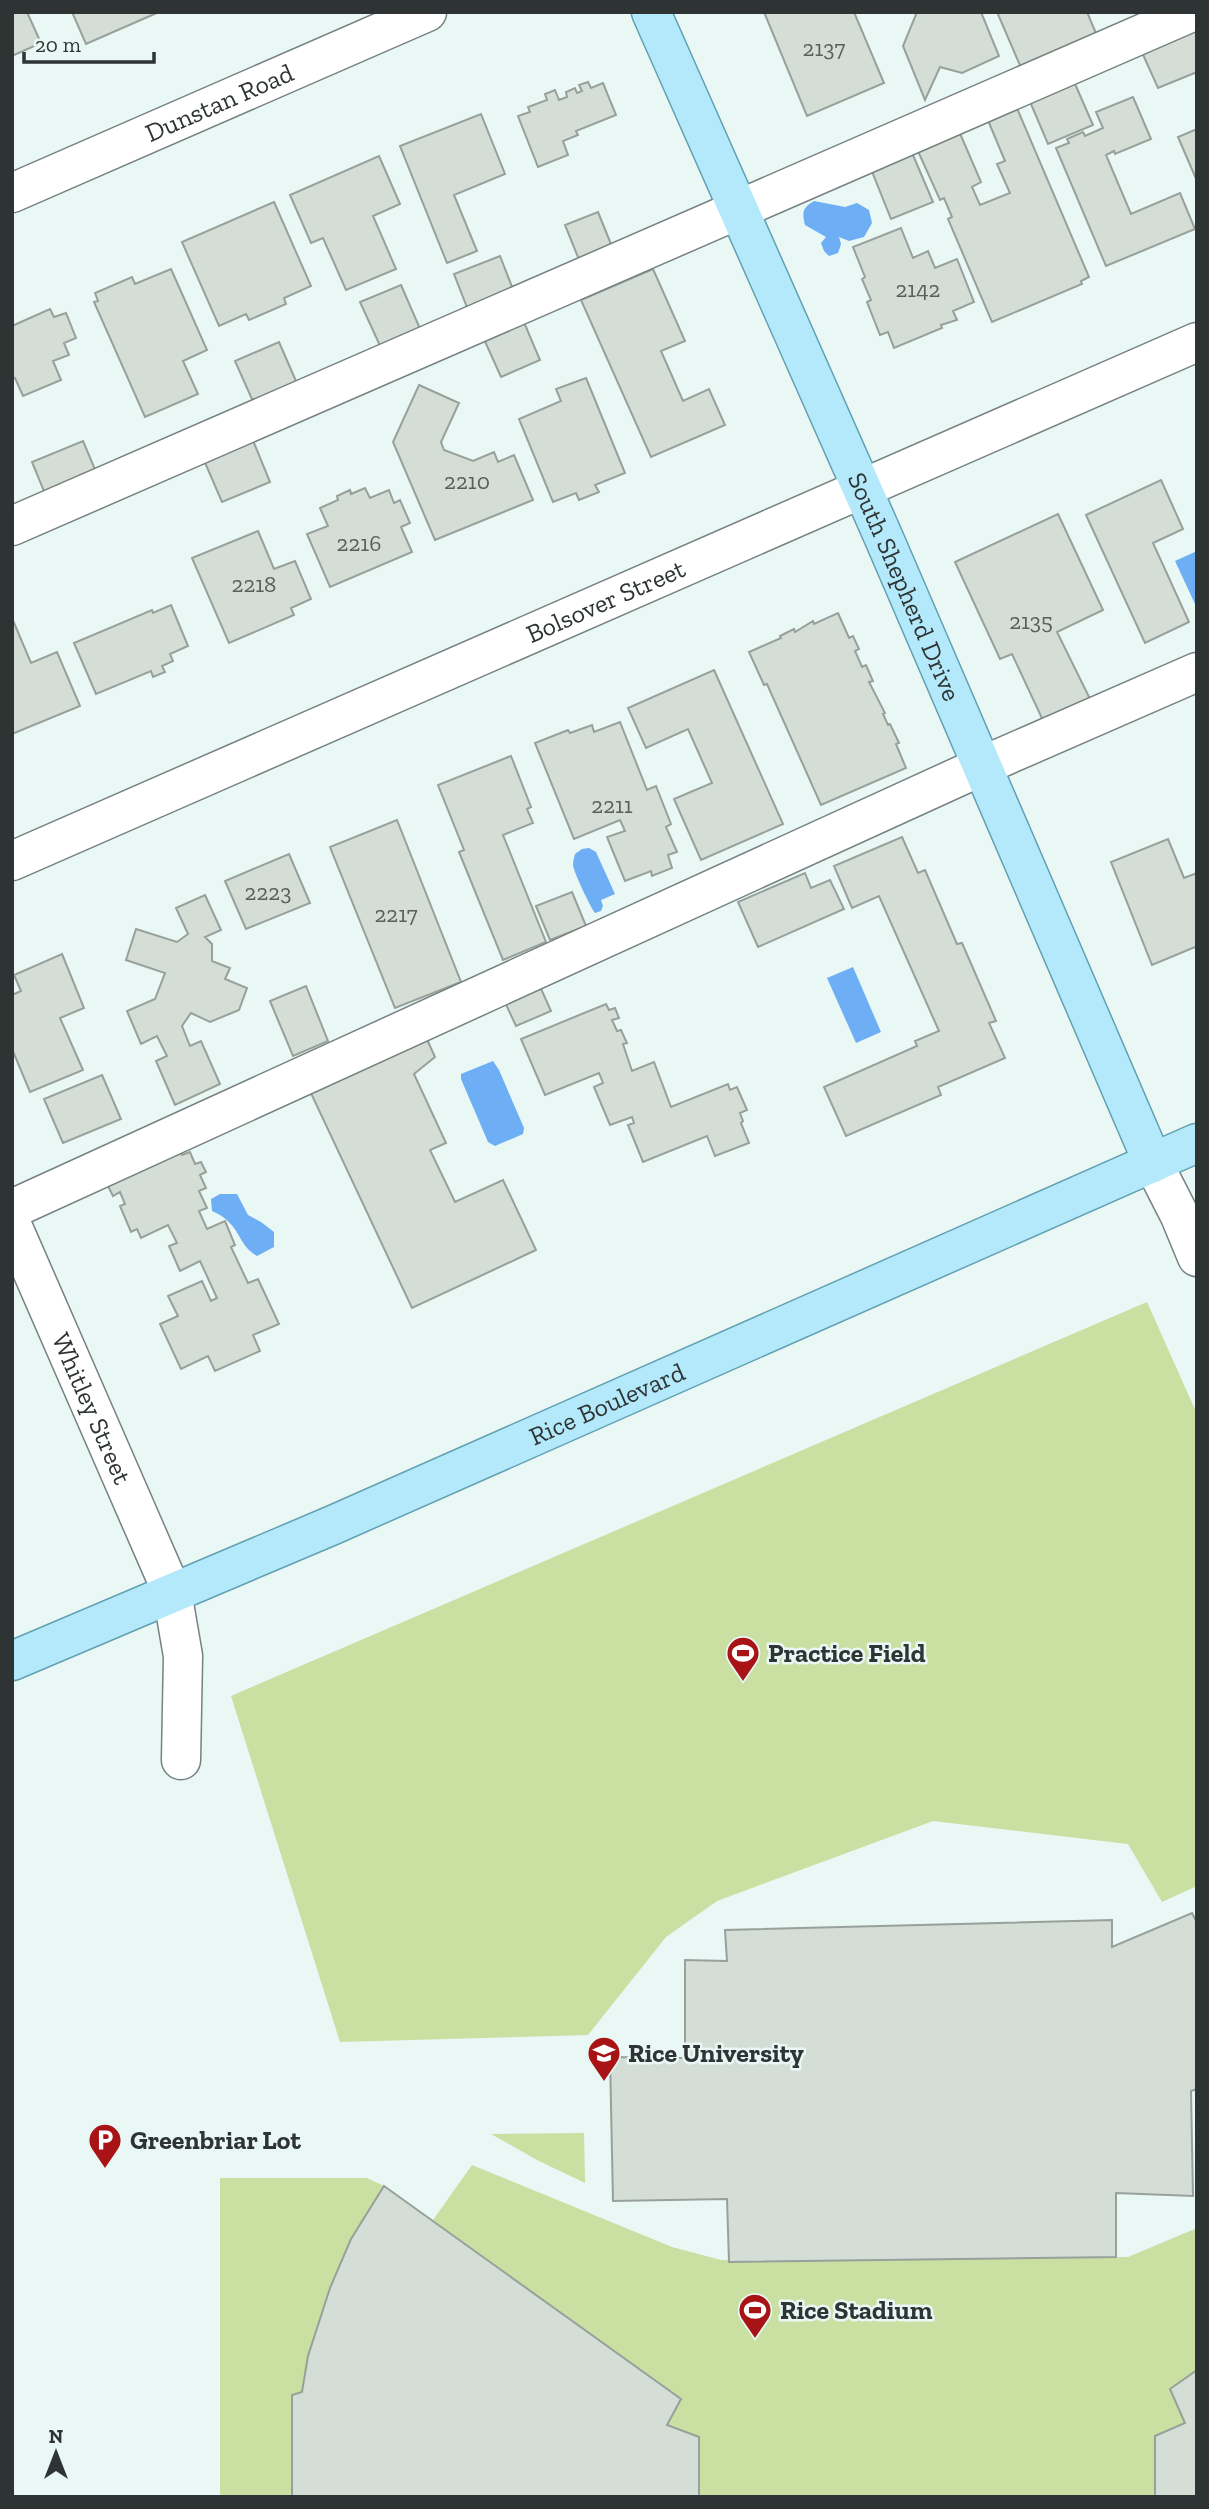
<svg xmlns="http://www.w3.org/2000/svg" width="1209" height="2509" font-family="'Zilla Slab',serif">
	<style>
		.green { fill: #cadfa2 }
		.water { fill: #6eaef4 }
		.building { fill: #d4ded7; stroke: #97a09a; stroke-width: 2 }
		.lines { fill: none; stroke-linecap: round; stroke-linejoin: round }
		.minor-casing { stroke: #768281; stroke-width: 41 }
		.major-casing { stroke: #63a0b2; stroke-width: 41 }
		.minor { stroke: #fff; stroke-width: 38 }
		.major { stroke: #b3e9fa; stroke-width: 38 }
		.labels { text-anchor: middle; dominant-baseline: central; stroke-width: 5; stroke-linejoin: round; paint-order: stroke }
		.number-label { font-size: 23px; fill: #585e5c }
		.street-label { font-size: 26px; fill: #2e3433; stroke: #e9f7f5 }
		.poi-label { font-size: 26px; font-weight: bold; fill: #2e3433; stroke: #e9f7f5; text-anchor: start }
	</style>
	<rect width="100%" height="100%" fill="#e9f7f5"/>
	<path class="green" d="M 1147,1302 L 1197,1414 L 1197,1886 L 1162,1902 L 1128,1844 L 933,1821 L 717,1901 L 666,1937 L 588,2035 L 340,2042 L 231,1696 Z
		M 584,2133 L 585,2183 L 537,2160 L 491,2134 Z
		M 472,2165 L 672,2247 L 721,2260 L 1128,2257 L 1197,2228 L 1197,2497 L 220,2497 L 220,2178 L 367,2178 L 384,2186 L 433,2220 Z"/>
	<path class="water" d="M 814,201 L 845,207 L 857,203 L 869,210 L 872,223 L 864,237 L 849,241 L 839,237 L 841,244 L 838,253 L 829,256 L 824,251 L 821,243 L 826,237 L 805,225 C 802,213 802,208 814,201 Z
		M 1197,551 L 1197,603 L 1195,604 L 1175,561 Z
		M 589,848 L 596,852 L 615,894 L 601,900 L 603,906 L 601,911 L 595,913 C 590,906 574,873 573,865 C 573,861 574,858 575,854 L 582,849 Z
		M 853,967 L 881,1032 L 856,1043 L 827,978 Z
		M 493,1061 L 499,1070 L 524,1128 L 523,1134 L 495,1146 L 488,1142 L 461,1079 L 461,1074 Z
		M 220,1194 L 237,1194 L 248,1215 L 261,1222 L 274,1232 L 274,1247 L 257,1256 C 236,1244 242,1224 212,1211 L 211,1199 Z"/>
	<path class="building" d="M 12,12 L 27,12 L 41,43 L 12,56 Z
		M 72,12 L 159,12 L 86,44 Z
		M 764,12 L 854,12 L 884,83 L 807,116 Z
		M 917,12 L 981,12 L 999,56 L 962,73 L 940,67 L 925,100 L 903,46 Z
		M 997,12 L 1087,12 L 1098,38 L 1022,70 Z
		M 1197,30 L 1197,72 L 1158,88 L 1140,48 Z
		M 1072,77 L 1093,125 L 1048,144 L 1028,97 Z
		M 588,82 L 591,88 L 603,83 L 616,115 L 576,131 L 578,135 L 563,141 L 568,155 L 538,167 L 518,116 L 530,112 L 528,107 L 547,100 L 545,94 L 555,90 L 559,100 L 567,97 L 566,92 L 575,88 L 577,93 L 582,91 L 579,85 Z
		M 1133,97 L 1151,139 L 1115,154 L 1114,151 L 1106,155 L 1131,214 L 1180,193 L 1195,229 L 1106,266 L 1056,148 L 1069,143 L 1067,139 L 1083,132 L 1085,136 L 1103,128 L 1096,112 Z
		M 1016,106 L 1089,277 L 1081,281 L 1082,284 L 992,322 L 948,219 L 952,217 L 944,198 L 940,200 L 917,149 L 959,131 L 981,182 L 972,187 L 980,205 L 1010,193 L 997,164 L 1005,161 L 987,118 Z
		M 481,114 L 505,174 L 454,195 L 477,251 L 447,263 L 400,146 Z
		M 1197,129 L 1197,181 L 1178,137 Z
		M 910,148 L 933,202 L 891,219 L 869,164 Z
		M 379,156 L 400,204 L 373,216 L 396,269 L 346,290 L 323,238 L 311,243 L 290,195 Z
		M 274,202 L 311,286 L 284,298 L 286,304 L 249,320 L 246,314 L 219,326 L 182,242 Z
		M 598,212 L 615,254 L 582,267 L 565,225 Z
		M 901,228 L 913,258 L 928,251 L 935,268 L 957,259 L 974,302 L 953,311 L 957,320 L 941,325 L 942,328 L 894,348 L 888,332 L 880,335 L 867,302 L 871,300 L 862,279 L 865,277 L 853,247 Z
		M 500,256 L 516,297 L 470,315 L 454,274 Z
		M 171,269 L 207,350 L 183,361 L 198,394 L 145,417 L 94,302 L 98,301 L 95,293 L 132,277 L 135,284 Z
		M 653,269 L 685,341 L 661,351 L 683,401 L 709,389 L 725,425 L 651,457 L 581,300 Z
		M 401,285 L 421,331 L 381,348 L 360,302 Z
		M 50,309 L 54,317 L 66,313 L 76,338 L 64,343 L 69,355 L 53,361 L 61,380 L 23,396 L 15,378 L 12,379 L 12,326 Z
		M 523,320 L 540,360 L 501,377 L 483,337 Z
		M 279,342 L 299,388 L 255,406 L 235,361 Z
		M 586,378 L 625,473 L 595,485 L 599,492 L 579,500 L 576,493 L 553,502 L 519,419 L 561,401 L 556,389 Z
		M 419,385 L 459,403 L 441,442 L 444,450 L 473,461 L 494,452 L 498,462 L 514,455 L 533,500 L 435,540 L 393,442 Z
		M 252,438 L 270,482 L 222,502 L 203,458 Z
		M 83,441 L 99,479 L 48,501 L 32,462 Z
		M 1161,480 L 1183,529 L 1153,543 L 1189,622 L 1145,643 L 1086,515 Z
		M 365,488 L 370,498 L 389,490 L 394,503 L 400,500 L 410,523 L 401,527 L 412,552 L 330,587 L 307,534 L 328,526 L 320,508 L 338,500 L 337,496 L 350,490 L 351,494 Z
		M 1058,514 L 1103,610 L 1057,632 L 1093,705 L 1046,727 L 1012,654 L 1000,659 L 955,562 Z
		M 258,531 L 274,569 L 295,561 L 311,599 L 291,608 L 294,615 L 229,643 L 192,558 Z
		M 171,605 L 188,646 L 170,654 L 173,661 L 162,666 L 165,672 L 153,677 L 151,671 L 96,694 L 74,643 L 152,610 L 153,613 Z
		M 838,613 L 849,638 L 853,636 L 859,649 L 855,651 L 862,667 L 866,665 L 873,681 L 869,682 L 885,713 L 883,714 L 888,725 L 890,724 L 899,743 L 896,744 L 906,768 L 821,805 L 767,684 L 764,685 L 749,652 L 781,638 L 780,636 L 794,629 L 795,632 L 813,621 L 814,624 Z
		M 12,618 L 31,663 L 57,652 L 80,706 L 12,734 Z
		M 714,670 L 783,824 L 701,860 L 674,799 L 712,783 L 688,729 L 646,748 L 628,708 Z
		M 620,722 L 647,790 L 656,786 L 671,824 L 666,827 L 677,852 L 668,855 L 672,868 L 652,876 L 651,871 L 625,881 L 607,837 L 625,831 L 620,820 L 574,839 L 535,743 L 568,730 L 570,733 L 592,725 L 594,732 Z
		M 511,756 L 531,807 L 527,809 L 533,823 L 503,835 L 546,942 L 503,960 L 459,852 L 464,850 L 438,785 Z
		M 397,820 L 461,982 L 395,1008 L 330,847 Z
		M 902,837 L 918,873 L 925,870 L 957,944 L 962,943 L 996,1021 L 989,1023 L 1005,1058 L 938,1087 L 941,1095 L 846,1136 L 824,1087 L 917,1046 L 915,1041 L 939,1031 L 879,896 L 852,908 L 834,866 Z
		M 1168,839 L 1184,878 L 1197,873 L 1197,950 L 1195,947 L 1152,965 L 1111,862 Z
		M 289,854 L 310,903 L 246,929 L 225,881 Z
		M 805,873 L 811,888 L 830,880 L 844,909 L 758,947 L 738,902 Z
		M 572,892 L 586,926 L 550,940 L 536,906 Z
		M 205,895 L 221,930 L 205,937 L 212,944 L 212,961 L 230,968 L 225,979 L 247,988 L 239,1010 L 210,1022 L 191,1013 L 182,1026 L 190,1046 L 201,1041 L 220,1084 L 175,1105 L 156,1061 L 167,1056 L 157,1036 L 141,1044 L 127,1011 L 155,999 L 165,973 L 126,960 L 136,929 L 177,942 L 188,934 L 176,908 Z
		M 62,954 L 84,1008 L 60,1018 L 83,1070 L 30,1092 L 12,1049 L 12,995 L 21,991 L 14,975 Z
		M 538,982 L 551,1011 L 516,1026 L 503,998 Z
		M 306,986 L 328,1041 L 293,1056 L 270,1001 Z
		M 606,1004 L 609,1010 L 615,1008 L 619,1018 L 612,1020 L 617,1031 L 621,1030 L 627,1043 L 623,1044 L 632,1071 L 654,1062 L 671,1107 L 728,1084 L 730,1090 L 737,1087 L 747,1110 L 740,1113 L 743,1121 L 741,1123 L 749,1143 L 715,1156 L 707,1136 L 643,1162 L 628,1125 L 634,1123 L 632,1117 L 610,1125 L 594,1087 L 603,1083 L 599,1073 L 545,1095 L 521,1039 Z
		M 425,1035 L 435,1057 L 414,1074 L 446,1143 L 430,1150 L 455,1202 L 503,1180 L 536,1250 L 412,1308 L 309,1089 Z
		M 102,1075 L 121,1119 L 63,1143 L 44,1099 Z
		M 176,1141 L 182,1155 L 190,1152 L 195,1164 L 201,1162 L 206,1172 L 200,1175 L 206,1188 L 199,1191 L 207,1208 L 199,1211 L 207,1229 L 225,1221 L 235,1245 L 231,1247 L 248,1283 L 258,1279 L 279,1324 L 253,1335 L 260,1351 L 215,1371 L 208,1356 L 181,1369 L 160,1324 L 178,1316 L 168,1296 L 202,1281 L 211,1301 L 217,1298 L 200,1261 L 180,1271 L 169,1246 L 177,1243 L 168,1225 L 141,1238 L 137,1229 L 131,1232 L 120,1206 L 125,1204 L 120,1192 L 113,1196 L 104,1178 Z
		M 1192,1913 L 1197,1923 L 1197,2089 L 1191,2091 L 1193,2196 L 1116,2193 L 1116,2257 L 729,2262 L 727,2199 L 613,2201 L 610,2057 L 685,2058 L 685,1960 L 727,1961 L 725,1930 L 1112,1920 L 1112,1947 Z
		M 384,2186 L 681,2399 L 667,2425 L 699,2437 L 699,2497 L 292,2497 L 292,2395 L 302,2392 L 308,2356 L 330,2288 L 351,2239 Z
		M 1197,2370 L 1197,2497 L 1155,2497 L 1155,2436 L 1185,2423 L 1170,2389 Z"/>
	<g class="lines">
		<defs>
			<g id="minor">
				<path id="s1" d="M 12,193 L 427,12"/>
				<path d="M 12,526 L 1192,12"/>
				<path id="s2" d="M 12,861 L 1197,342"/>
				<path d="M 1153,1163 L 1180,1216 L 1197,1257"/>
				<path d="M 12,1209 L 982,766 L 1197,672"/>
				<path id="s3" d="M 12,1225 L 172,1592 L 183,1656 L 181,1760"/>
			</g>
			<g id="major">
				<path id="s4" d="M 651,12 L 883,536 L 1153,1163"/>
				<path id="s5" d="M 12,1661 L 333,1525 L 1197,1143"/>
			</g>
		</defs>
		<use href="#minor" class="minor-casing"/>
		<use href="#major" class="major-casing"/>
		<use href="#minor" class="minor"/>
		<use href="#major" class="major"/>
	</g>
	<defs>
		<symbol id="stadium-pin" viewBox="-11 -11 22 30"><path d="M0 17L-7.5 6A9.5 9.5 0 1 1 7.5 6Z" fill="#a81416" stroke="#e9f7f5"/><path d="M0-5a6.5 5 0 1 0 0 10a6.5 5 0 1 0 0-10ZM-3.5-1.8h7v3.6h-7Z" fill="#fff"/></symbol>
		<symbol id="university-pin" viewBox="-11 -11 22 30"><path d="M0 17L-7.5 6A9.5 9.5 0 1 1 7.5 6Z" fill="#a81416" stroke="#e9f7f5"/><path d="M0-5L7-2L0 1L-7-2ZM-4 1L0 2.5L4 1V4Q0 6-4 4Z" fill="#fff"/></symbol>
		<symbol id="parking-pin" viewBox="-11 -11 22 30"><path d="M0 17L-7.5 6A9.5 9.5 0 1 1 7.5 6Z" fill="#a81416" stroke="#e9f7f5"/><path d="M-3.5-5.5H1a3.5 3.5 0 0 1 0 7H-1V5.5H-3.5ZM-1-3.4V-.6H.8a1.4 1.4 0 0 0 0-2.8Z" fill="#fff"/></symbol>
	</defs>
	<g fill-rule="evenodd">
		<use href="#stadium-pin" x="724" y="1634" width="38" height="52"/>
		<use href="#university-pin" x="585" y="2034" width="38" height="52"/>
		<use href="#parking-pin" x="86" y="2121" width="38" height="52"/>
		<use href="#stadium-pin" x="736" y="2291" width="38" height="52"/>
	</g>
	<g class="labels">
		<g class="number-label">
			<text x="824" y="48">2137</text>
			<text x="918" y="289">2142</text>
			<text x="467" y="481">2210</text>
			<text x="359" y="543">2216</text>
			<text x="254" y="584">2218</text>
			<text x="1031" y="621">2135</text>
			<text x="612" y="805">2211</text>
			<text x="268" y="892">2223</text>
			<text x="396" y="914">2217</text>
		</g>
		<g class="street-label">
			<text stroke="none"><textPath href="#s1" startOffset="226">Dunstan Road</textPath></text>
			<text stroke="none"><textPath href="#s4" startOffset="628">South Shepherd Drive</textPath></text>
			<text stroke="none"><textPath href="#s2" startOffset="648">Bolsover Street</textPath></text>
			<text stroke="none"><textPath href="#s5" startOffset="648">Rice Boulevard</textPath></text>
			<text stroke="none"><textPath href="#s3" startOffset="200">Whitley Street</textPath></text>
		</g>
		<g class="poi-label">
			<text x="768" y="1653">Practice Field</text>
			<text x="628" y="2053">Rice University</text>
			<text x="130" y="2140">Greenbriar Lot</text>
			<text x="780" y="2310">Rice Stadium</text>
		</g>
	</g>
	<rect width="1209" height="2509" fill="none" stroke="#2e3433" stroke-width="28"/>
	<g transform="translate(56 2453)" stroke="#e9f7f5" stroke-width="5" paint-order="stroke">
	<path d="M0-5L12 26L0 18L-12 26Z" fill="#2e3433"/>
	<text y="-10" font-size="19" font-weight="bold" text-anchor="middle" fill="#2e3433">N</text>
	</g>
	<path d="M24 52v10h130v-10" fill="none" stroke="#2e3433" stroke-width="3.5"/>
	<text x="35" y="52" font-size="21" fill="#2e3433" stroke="#e9f7f5" stroke-width="5" paint-order="stroke">20 m</text>
</svg>
